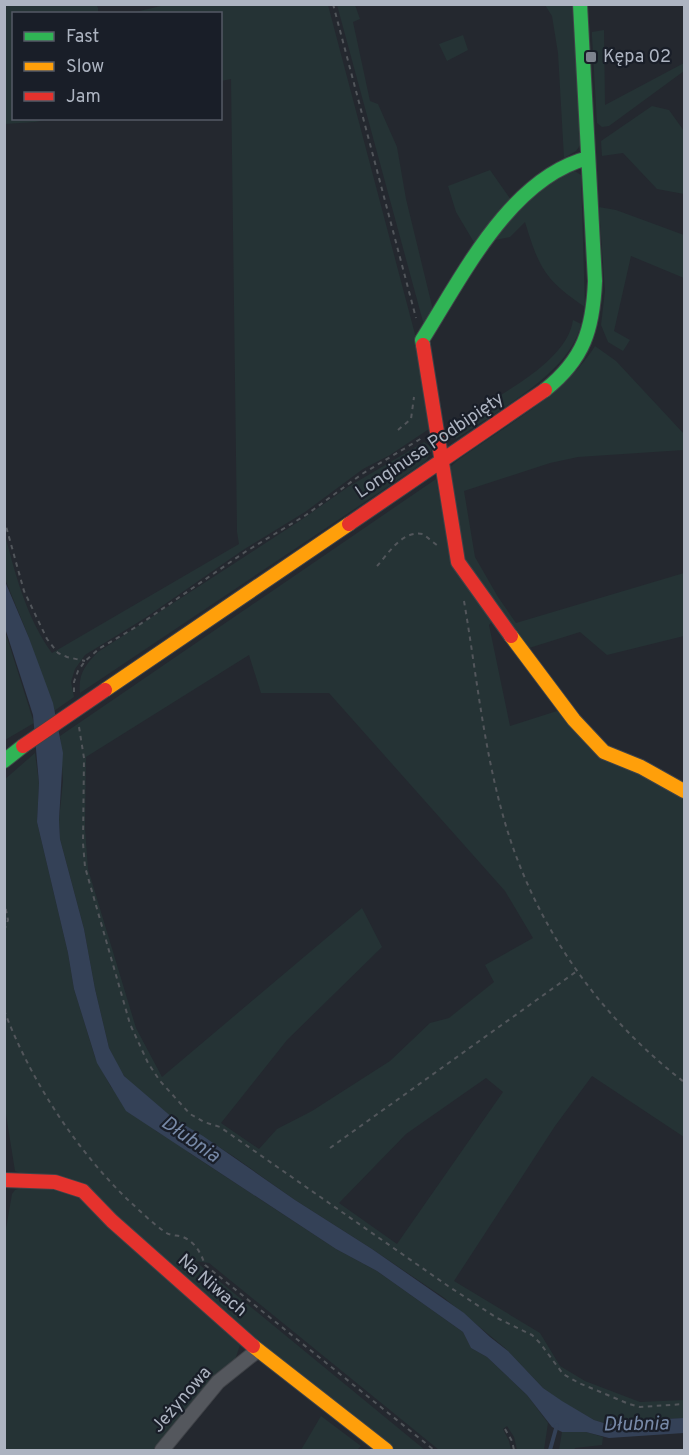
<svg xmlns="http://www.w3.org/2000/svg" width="689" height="1455" font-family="Overpass,sans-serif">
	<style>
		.green { fill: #253335; fill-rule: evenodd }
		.water { fill: #344157 }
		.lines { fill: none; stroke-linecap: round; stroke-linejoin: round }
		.stream { stroke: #344157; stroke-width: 4 }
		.street-casing { stroke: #404348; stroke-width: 16 }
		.fast-casing { stroke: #404348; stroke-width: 16 }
		.slow-casing { stroke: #404348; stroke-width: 16 }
		.jam-casing { stroke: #404348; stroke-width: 16 }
		.path { stroke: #52565b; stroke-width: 2; stroke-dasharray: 4.5 4.5; stroke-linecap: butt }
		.street { stroke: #54575d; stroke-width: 14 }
		.fast { stroke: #30b455; stroke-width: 14 }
		.slow { stroke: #ff9f0a; stroke-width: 14 }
		.jam { stroke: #e5322d; stroke-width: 14 }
		.jam-bridge-casing { stroke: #404348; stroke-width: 16; stroke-linecap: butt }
		.jam-bridge { stroke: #e5322d; stroke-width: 14 }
		.poi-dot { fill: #7d838e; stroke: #191e28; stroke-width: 2 }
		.labels { text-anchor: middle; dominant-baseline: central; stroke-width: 4.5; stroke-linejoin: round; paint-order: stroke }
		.poi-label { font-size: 18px; fill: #adb4c1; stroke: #191e28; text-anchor: start }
		.street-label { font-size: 18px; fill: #adb4c1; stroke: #191e28 }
		.water-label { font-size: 20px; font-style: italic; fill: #7789a7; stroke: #191e28 }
	</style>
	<rect width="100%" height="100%" fill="#24282f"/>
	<path class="green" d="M 5,4 L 96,4 L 98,8 L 98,13 L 14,14 L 14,118 L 50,119 L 35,122 L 5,124 Z
		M 169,4 L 328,5 L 416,338 L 429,429 L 390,455 L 363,469 L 305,512 L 243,550 L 145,618 L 85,655 L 75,669 L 71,682 L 74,697 L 54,711 L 29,638 L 5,579 L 4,531 C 15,573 26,617 52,653 L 239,544 L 237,532 L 231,79 L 221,81 L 220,14 L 131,13 Z
		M 337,5 L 355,5 L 360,19 L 353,22 L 370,101 L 378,104 L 397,147 L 406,199 L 433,310 L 425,329 Z
		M 545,5 L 572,5 L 581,144 L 576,151 L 564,158 L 558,53 L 552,16 Z
		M 604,30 L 605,105 L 684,63 L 684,71 L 609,126 L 602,127 L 597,123 L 592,37 L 592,32 Z
		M 463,35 L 468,50 L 447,61 L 439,44 Z
		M 652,106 L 669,110 L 684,131 L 684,194 L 657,189 L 623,153 L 602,156 L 601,141 Z
		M 570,168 L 581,175 L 585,307 C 545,280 539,268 525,222 L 510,237 L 475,244 L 456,212 L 448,186 L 490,170 L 511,200 Z
		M 599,207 L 616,210 L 684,235 L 684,278 L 631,256 L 614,331 L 630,340 L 623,351 L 608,342 L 601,325 L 605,291 Z
		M 573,320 L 581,324 C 571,373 495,412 456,439 L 452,423 C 488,401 567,365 573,320 Z
		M 595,346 L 616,361 L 684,434 L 684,450 L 578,457 L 550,463 L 464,491 L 475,557 L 498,597 L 516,623 L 684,573 L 684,636 L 607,655 L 580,632 L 529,648 L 461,559 L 448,469 L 458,460 C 504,427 565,394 595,346 Z
		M 424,442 L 431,447 L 431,452 L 426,461 L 80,693 C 78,674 85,665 98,652 L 301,520 L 348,487 Z
		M 436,479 L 453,566 L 493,620 L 489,625 L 510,726 L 557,711 L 586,740 L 684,795 L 684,1137 L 592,1076 L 555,1126 L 454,1281 L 540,1333 L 560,1366 L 585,1381 L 640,1402 L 684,1400 L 684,1418 L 665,1419 L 638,1424 L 607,1424 L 594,1420 L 561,1401 L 543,1388 L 505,1348 L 443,1297 L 372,1249 L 295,1200 L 233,1156 L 173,1118 L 130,1083 L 121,1072 L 109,1048 L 95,989 L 84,929 L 60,839 L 59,820 L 63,781 L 60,736 ZM 249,655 L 261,693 L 329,693 L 505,891 L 533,938 L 485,965 L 494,982 L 449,1018 L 430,1023 L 390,1061 L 312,1111 L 277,1129 L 259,1149 L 221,1123 L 287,1040 L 382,947 L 362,908 L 162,1077 L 136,1028 L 88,869 L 85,828 L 86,757 ZM 486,1078 L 503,1092 L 397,1244 L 339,1203 L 406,1134 Z
		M 4,628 L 34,723 L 5,740 L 4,740 Z
		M 35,753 L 39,783 L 37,822 L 68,953 L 74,989 L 95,1057 L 111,1087 L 156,1131 L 177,1143 L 191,1154 L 336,1249 L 377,1271 L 463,1332 L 471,1348 L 487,1357 L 527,1395 L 548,1423 L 544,1450 L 517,1450 L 514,1437 L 507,1426 L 503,1429 L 509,1441 L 511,1450 L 439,1450 L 209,1263 L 195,1261 L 425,1450 L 396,1450 L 255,1341 L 107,1208 L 15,1171 L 4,1102 L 4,780 Z
		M 20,1188 L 66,1190 L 80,1199 L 240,1345 L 235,1360 L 198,1396 L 153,1450 L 5,1450 L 4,1240 L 12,1194 L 15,1190 Z
		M 321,1416 L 361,1446 L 357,1450 L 301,1450 Z
		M 562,1432 L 586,1432 L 603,1437 L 602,1445 L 575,1448 L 574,1450 L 559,1450 Z"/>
	<path class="water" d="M 4,579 L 29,638 L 53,703 L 63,753 L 59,820 L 60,839 L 84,929 L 95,989 L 109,1048 L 124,1076 L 173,1118 L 203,1136 L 295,1200 L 372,1249 L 464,1313 L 490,1337 L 508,1351 L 543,1388 L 562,1401 L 594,1420 L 607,1424 L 638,1424 L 665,1419 L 684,1418 L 684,1433 L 609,1438 L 586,1432 L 562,1432 L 552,1427 L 527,1395 L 487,1357 L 471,1348 L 463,1332 L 377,1271 L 336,1249 L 126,1111 L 97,1063 L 74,989 L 68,953 L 37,822 L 39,783 L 33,715 L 5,628 Z"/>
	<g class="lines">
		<path class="stream" d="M 550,1450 L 557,1425"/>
		<defs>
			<path id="street" d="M 162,1450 L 218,1382 L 258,1350"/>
			<path id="fast" d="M 423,345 L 422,340 C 462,277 510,178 588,158
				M 545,390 C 584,359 593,329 595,281 L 580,4
				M 4,761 L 23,746"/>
			<path id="slow" d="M 511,636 L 574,720 L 604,752 L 641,767 L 684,791
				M 105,690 L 349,524
				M 253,1346 L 386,1450"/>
			<path id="jam" d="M 423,345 L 458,562 L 511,636
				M 349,524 L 545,390
				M 4,1180 L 55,1182 L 83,1191 L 112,1221 L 253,1346"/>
		</defs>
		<use href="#street" class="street-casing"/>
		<use href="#fast" class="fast-casing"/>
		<use href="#slow" class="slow-casing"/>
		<use href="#jam" class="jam-casing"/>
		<path class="path" d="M 333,4 L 416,318
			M 398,430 L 411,419 L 414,397
			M 4,519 L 24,591 L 47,639 L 58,653 L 67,657 L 85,661
			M 377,566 C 389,553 402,530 423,534 L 438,546
			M 464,601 C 476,671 483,743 502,812 C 531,920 596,1014 684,1082
			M 74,692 L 74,682 L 78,671 L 85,661 L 100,648 L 136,627 L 245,552 L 306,515 L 362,474 L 422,438
			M 79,727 L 84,758 L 83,843 L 85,867 L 130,1024 L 148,1063 L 160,1081 L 190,1114 L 204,1122 L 220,1127 L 448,1286 L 497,1318 L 532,1335 L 540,1343 L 563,1374 L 579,1383 L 629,1404 L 640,1407 L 684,1404
			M 4,900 L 8,920 L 4,931
			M 4,1010 C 30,1079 74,1147 127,1199 C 139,1210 152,1223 165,1232 C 170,1236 177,1235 183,1237 C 195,1242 201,1253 205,1265 L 434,1450
			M 330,1148 L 577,971
			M 505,1429 L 512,1441 L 514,1450"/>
		<use href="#street" class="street"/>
		<use href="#fast" class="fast"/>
		<use href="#slow" class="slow"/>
		<use href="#jam" class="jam"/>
		<defs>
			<path id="jam-bridge" d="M 23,746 L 105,690"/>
		</defs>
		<use href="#jam-bridge" class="jam-bridge-casing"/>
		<use href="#jam-bridge" class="jam-bridge"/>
	</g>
	<rect class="poi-dot" x="585" y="51" width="12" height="12" rx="3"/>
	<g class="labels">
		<g class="poi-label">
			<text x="603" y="57">Kępa 02</text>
		</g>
		<g class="street-label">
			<text transform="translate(430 446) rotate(-34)">Longinusa Podbipięty</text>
			<text transform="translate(212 1286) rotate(41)">Na Niwach</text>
			<text transform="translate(182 1400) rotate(-49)">Jeżynowa</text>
		</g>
		<g class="water-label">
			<text transform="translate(190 1140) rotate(35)">Dłubnia</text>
			<text transform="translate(636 1425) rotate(-1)">Dłubnia</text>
		</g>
	</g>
	<rect width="689" height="1455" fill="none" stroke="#adb4c1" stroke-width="12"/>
	<rect x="12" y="12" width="210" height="108" fill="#191e28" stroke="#545a65" stroke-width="1.5"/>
	<rect x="24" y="32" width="30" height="9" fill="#30b455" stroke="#545a65" stroke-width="1.5"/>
	<text x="66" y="42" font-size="18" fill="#adb4c1">Fast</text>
	<rect x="24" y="62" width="30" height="9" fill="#ff9f0a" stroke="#545a65" stroke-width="1.5"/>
	<text x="66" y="72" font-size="18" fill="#adb4c1">Slow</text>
	<rect x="24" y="92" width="30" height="9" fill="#e5322d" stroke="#545a65" stroke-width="1.5"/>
	<text x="66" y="102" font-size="18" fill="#adb4c1">Jam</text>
</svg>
